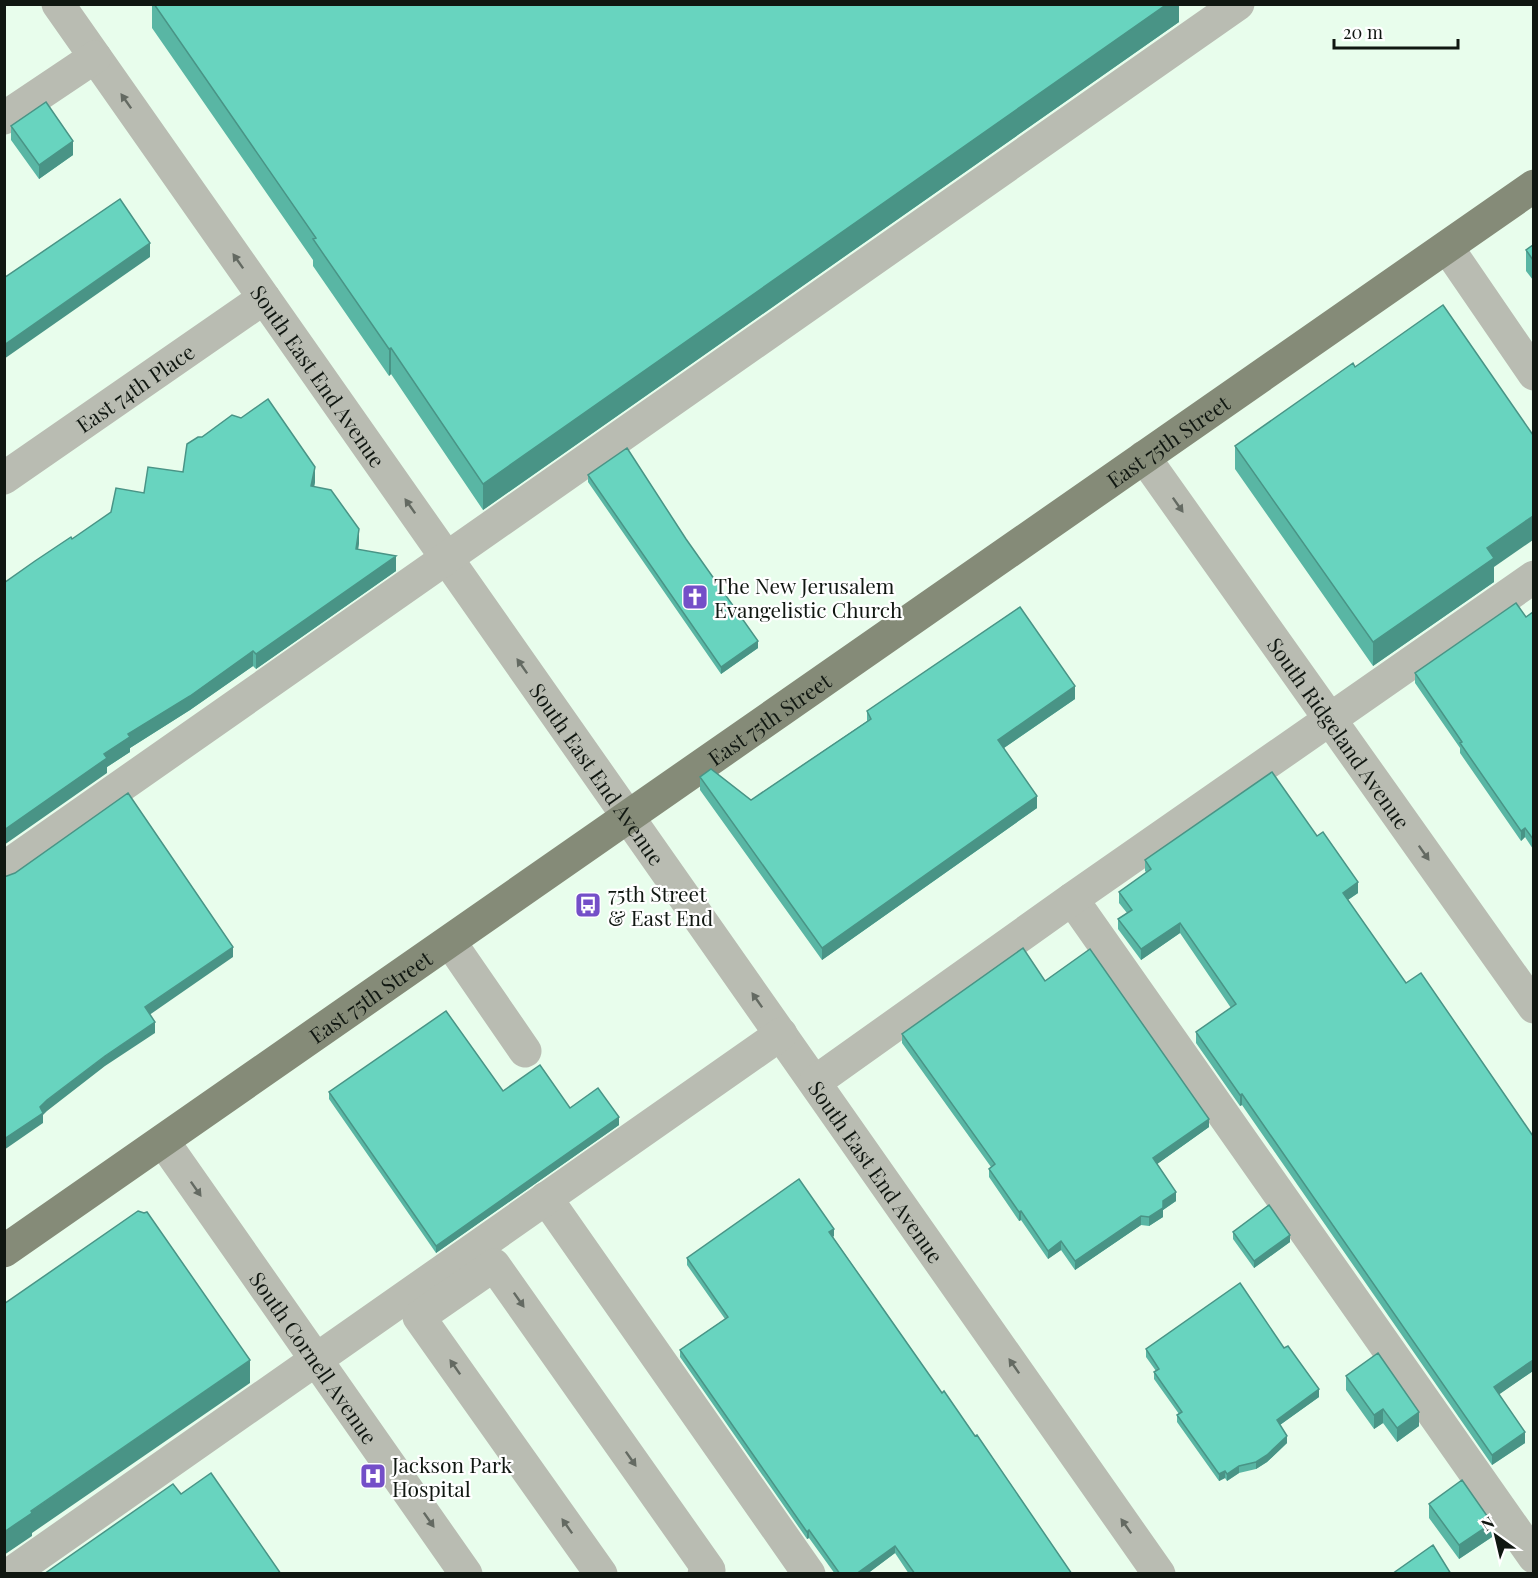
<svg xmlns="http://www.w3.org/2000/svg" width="1538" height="1578" font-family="'Playfair Display',serif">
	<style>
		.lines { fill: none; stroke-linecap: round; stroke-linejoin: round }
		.minor { stroke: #b9bcb2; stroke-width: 33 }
		.major { stroke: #858b78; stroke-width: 33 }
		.wall { fill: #59b6a4 }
		.shaded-wall { fill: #499486 }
		.building { fill: #68d4bf; stroke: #499486; stroke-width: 1.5 }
		.oneway { fill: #646a62 }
		.labels { text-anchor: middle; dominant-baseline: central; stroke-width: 4.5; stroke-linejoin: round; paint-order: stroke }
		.street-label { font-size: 21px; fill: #101711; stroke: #fff }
		.poi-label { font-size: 21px; fill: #101711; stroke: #fff; text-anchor: start }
	</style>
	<rect width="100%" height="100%" fill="#e8fdec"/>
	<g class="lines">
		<g class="minor">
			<path id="s1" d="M 58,4 L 1159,1574"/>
			<path d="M 4,118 L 95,57"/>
			<path d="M 1447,247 L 1534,374"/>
			<path id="s2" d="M 1144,457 L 1534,1007"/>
			<path id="s3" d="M 4,478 L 264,298"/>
			<path d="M 4,868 L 1238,4"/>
			<path d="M 1072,899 L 1534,1557"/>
			<path d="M 450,942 L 525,1051"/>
			<path d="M 815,1082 L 1072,899 L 1534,577"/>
			<path id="s4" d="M 163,1141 L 466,1574"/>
			<path d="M 546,1198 L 809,1574"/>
			<path d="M 10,1574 L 781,1034"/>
			<path d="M 601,1574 L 419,1317 L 494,1265 L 709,1570 L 704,1574"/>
		</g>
		<path class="major" id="s5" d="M 4,1251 L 1534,186"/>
	</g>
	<path class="wall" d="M 152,4 L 1179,4 L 1179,22 L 483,510 L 391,374 L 389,376 L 313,266 L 313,260 L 152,28 Z
		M 11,126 L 73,155 L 39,179 L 11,140 Z
		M 1533,245 L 1533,280 L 1526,271 L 1526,250 Z
		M 1235,446 L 1494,567 L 1494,582 L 1373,666 L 1235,469 Z
		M 183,472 L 315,482 L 314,487 L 359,543 L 358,549 L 396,571 L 256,669 L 253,666 L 190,710 L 130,748 L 130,752 L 107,767 L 107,773 L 72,539 L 144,493 Z
		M 588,475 L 758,648 L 721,674 L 588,482 Z
		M 1533,612 L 1533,849 L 1525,837 L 1521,841 L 1460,753 L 1460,748 L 1415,683 L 1415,673 L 1526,617 Z
		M 1075,699 L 1004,748 L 1037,808 L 822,960 L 700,790 L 700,777 L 751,800 L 867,721 L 867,711 Z
		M 1317,836 L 1358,893 L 1348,900 L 1533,1371 L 1499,1394 L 1525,1443 L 1492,1465 L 1242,1105 L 1240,1106 L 1196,1043 L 1196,1032 L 1231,1008 L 1180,933 L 1141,960 L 1118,929 L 1118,919 L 1127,913 L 1119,903 L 1119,892 L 1147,873 L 1145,871 L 1145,860 Z
		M 1045,981 L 1209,1127 L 1157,1164 L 1176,1201 L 1163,1210 L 1163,1217 L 1149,1226 L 1141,1225 L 1075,1270 L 1061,1250 L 1048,1259 L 1021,1220 L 1019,1221 L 989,1177 L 989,1169 L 991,1167 L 902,1043 L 902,1034 Z
		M 503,1091 L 570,1108 L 619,1125 L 436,1253 L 329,1099 L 329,1092 Z
		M 1233,1232 L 1290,1242 L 1254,1268 L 1233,1239 Z
		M 834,1236 L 833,1237 L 942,1393 L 1072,1574 L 909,1574 L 895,1553 L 867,1574 L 835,1574 L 809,1538 L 807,1539 L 680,1357 L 680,1350 L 725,1319 L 687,1265 L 687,1258 Z
		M 1284,1348 L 1319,1397 L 1280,1425 L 1287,1443 L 1267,1462 L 1256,1469 L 1239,1473 L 1227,1481 L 1225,1478 L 1219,1481 L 1177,1422 L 1177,1415 L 1179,1414 L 1154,1379 L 1154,1372 L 1156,1371 L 1146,1357 L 1146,1349 Z
		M 1346,1376 L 1419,1426 L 1397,1442 L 1383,1423 L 1374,1429 L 1346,1390 Z
		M 1429,1504 L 1492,1537 L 1459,1559 L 1429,1518 Z"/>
	<path class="shaded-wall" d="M 1167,4 L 1179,4 L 1179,22 L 483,510 L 483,484 Z
		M 73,141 L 73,155 L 39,179 L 39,165 Z
		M 150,243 L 150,257 L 4,359 L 4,345 Z
		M 391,348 L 391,374 L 389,376 L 389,349 Z
		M 315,467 L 315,482 L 311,501 L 311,486 Z
		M 1533,516 L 1533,540 L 1494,567 L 1494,582 L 1373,666 L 1373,642 L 1487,548 Z
		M 359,529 L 359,543 L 356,564 L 356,549 Z
		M 396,556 L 396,571 L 256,669 L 256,654 Z
		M 758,641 L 758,648 L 721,674 L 721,667 Z
		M 253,651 L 253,666 L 190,710 L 130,748 L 130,752 L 107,767 L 107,773 L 4,845 L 4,830 L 104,754 L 128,734 Z
		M 1075,686 L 1075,699 L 998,752 L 998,740 Z
		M 1037,796 L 1037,808 L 822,960 L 822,948 Z
		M 1525,828 L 1525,837 L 1521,841 L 1521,831 Z
		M 1358,882 L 1358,893 L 1343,903 L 1343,893 Z
		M 1180,923 L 1180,933 L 1141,960 L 1141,949 Z
		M 233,947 L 233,957 L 145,1018 L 145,1007 Z
		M 155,1022 L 155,1033 L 105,1066 L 47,1111 L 43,1115 L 43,1123 L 4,1150 L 4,1139 L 47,1100 L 105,1056 Z
		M 1242,1094 L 1242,1105 L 1240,1106 L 1240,1095 Z
		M 619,1117 L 619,1125 L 436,1253 L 436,1246 Z
		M 1209,1119 L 1209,1127 L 1153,1167 L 1153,1158 Z
		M 1176,1192 L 1176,1201 L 1163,1210 L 1163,1217 L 1149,1226 L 1149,1217 L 1163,1201 Z
		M 1021,1211 L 1021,1220 L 1019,1221 L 1019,1212 Z
		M 1141,1216 L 1141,1225 L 1075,1270 L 1075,1261 Z
		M 834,1229 L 834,1236 L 829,1239 L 829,1232 Z
		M 1290,1235 L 1290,1242 L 1254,1268 L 1254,1261 Z
		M 1061,1241 L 1061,1250 L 1048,1259 L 1048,1251 Z
		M 250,1360 L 250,1383 L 32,1533 L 32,1536 L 4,1555 L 4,1532 L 31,1511 Z
		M 1533,1360 L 1533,1371 L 1494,1398 L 1494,1387 Z
		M 1319,1389 L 1319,1397 L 1277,1427 L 1277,1420 Z
		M 1383,1409 L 1383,1423 L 1374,1429 L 1374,1415 Z
		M 1419,1412 L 1419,1426 L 1397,1442 L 1397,1428 Z
		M 1525,1432 L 1525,1443 L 1492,1465 L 1492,1455 Z
		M 1287,1436 L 1287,1443 L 1267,1462 L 1256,1469 L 1256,1462 Z
		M 1239,1466 L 1239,1473 L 1227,1481 L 1227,1474 Z
		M 1225,1471 L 1225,1478 L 1219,1481 L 1219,1474 Z
		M 1492,1523 L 1492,1537 L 1459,1559 L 1459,1545 Z
		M 809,1530 L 809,1538 L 807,1539 L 807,1532 Z
		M 895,1546 L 895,1553 L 867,1574 L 856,1574 Z"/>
	<path class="building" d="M 154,4 L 1167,4 L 483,484 L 391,348 L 389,349 L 313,239 L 316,238 Z
		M 46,102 L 73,141 L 39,165 L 11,126 Z
		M 120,199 L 150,243 L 4,345 L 4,278 Z
		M 1533,245 L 1533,260 L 1526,250 Z
		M 1443,305 L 1533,435 L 1533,516 L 1487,548 L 1494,558 L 1373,642 L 1235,446 L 1353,363 L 1355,367 Z
		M 268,399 L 315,467 L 311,486 L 331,490 L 359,529 L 356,549 L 396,556 L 256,654 L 253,651 L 190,696 L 128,734 L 130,737 L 104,754 L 107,758 L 4,830 L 4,583 L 35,561 L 71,537 L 72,539 L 111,512 L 116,488 L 144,493 L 148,467 L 183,472 L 187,444 L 198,437 L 202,437 L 232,415 L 241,418 Z
		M 627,448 L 686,539 L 758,641 L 721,667 L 588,475 Z
		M 1516,603 L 1526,617 L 1533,612 L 1533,839 L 1525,828 L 1521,831 L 1460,743 L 1462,742 L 1415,673 Z
		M 1020,607 L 1075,686 L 998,740 L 1037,796 L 822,948 L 700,777 L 711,769 L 751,800 L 871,719 L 867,711 Z
		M 1272,772 L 1317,836 L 1323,832 L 1358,882 L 1343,893 L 1406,983 L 1421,973 L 1533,1136 L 1533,1360 L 1494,1387 L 1525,1432 L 1492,1455 L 1242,1094 L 1240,1095 L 1196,1032 L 1236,1004 L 1180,923 L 1141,949 L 1118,919 L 1132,910 L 1119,892 L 1151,869 L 1145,860 Z
		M 128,793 L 233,947 L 145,1007 L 155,1022 L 105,1056 L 47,1100 L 40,1107 L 43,1113 L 4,1139 L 4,877 L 15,873 Z
		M 1023,948 L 1045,981 L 1090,949 L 1209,1119 L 1153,1158 L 1176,1192 L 1163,1201 L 1163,1208 L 1149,1217 L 1141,1216 L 1075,1261 L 1061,1241 L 1048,1251 L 1021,1211 L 1019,1212 L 989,1169 L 995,1164 L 902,1034 Z
		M 446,1011 L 503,1091 L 540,1065 L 570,1108 L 598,1088 L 619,1117 L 436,1246 L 329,1092 Z
		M 799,1179 L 834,1229 L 829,1232 L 867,1286 L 942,1393 L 944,1391 L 975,1436 L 977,1435 L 1072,1574 L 915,1574 L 895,1546 L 856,1574 L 840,1574 L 809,1530 L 807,1532 L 680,1350 L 728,1317 L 687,1258 Z
		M 1269,1205 L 1290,1235 L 1254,1261 L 1233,1232 Z
		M 138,1211 L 144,1213 L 147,1212 L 250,1360 L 31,1511 L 32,1513 L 4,1532 L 4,1304 Z
		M 1240,1283 L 1284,1348 L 1288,1346 L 1319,1389 L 1277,1420 L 1287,1436 L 1267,1455 L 1256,1462 L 1239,1466 L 1227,1474 L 1225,1471 L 1219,1474 L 1177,1415 L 1182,1412 L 1154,1372 L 1159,1369 L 1146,1349 Z
		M 1378,1353 L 1419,1412 L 1397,1428 L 1383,1409 L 1374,1415 L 1346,1376 Z
		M 211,1473 L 281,1574 L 44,1574 L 173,1484 L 181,1494 Z
		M 1462,1480 L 1492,1523 L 1459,1545 L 1429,1504 Z
		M 1433,1545 L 1451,1574 L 1392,1574 Z"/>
	<defs><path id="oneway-solid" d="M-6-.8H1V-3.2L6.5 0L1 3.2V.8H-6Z" transform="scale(1.5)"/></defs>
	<g class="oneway">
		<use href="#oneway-solid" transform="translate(126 101) rotate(-125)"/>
		<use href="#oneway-solid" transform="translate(238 261) rotate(-125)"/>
		<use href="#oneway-solid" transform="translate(1178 505) rotate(55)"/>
		<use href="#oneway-solid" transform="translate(410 506) rotate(-125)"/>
		<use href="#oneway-solid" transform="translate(522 666) rotate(-125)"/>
		<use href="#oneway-solid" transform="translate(1424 853) rotate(55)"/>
		<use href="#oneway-solid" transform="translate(757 1000) rotate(-125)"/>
		<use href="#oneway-solid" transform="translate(196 1189) rotate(55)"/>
		<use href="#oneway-solid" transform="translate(519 1300) rotate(55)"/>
		<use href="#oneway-solid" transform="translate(1014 1366) rotate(-125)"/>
		<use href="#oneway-solid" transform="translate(455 1367) rotate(-125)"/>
		<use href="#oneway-solid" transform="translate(631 1459) rotate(55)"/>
		<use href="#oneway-solid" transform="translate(429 1520) rotate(55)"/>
		<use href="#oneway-solid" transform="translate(567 1526) rotate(-125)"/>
		<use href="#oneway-solid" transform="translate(1126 1526) rotate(-125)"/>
	</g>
	<defs>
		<symbol id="church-square" viewBox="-11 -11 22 22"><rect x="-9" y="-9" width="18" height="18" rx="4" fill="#744fc8" stroke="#fff"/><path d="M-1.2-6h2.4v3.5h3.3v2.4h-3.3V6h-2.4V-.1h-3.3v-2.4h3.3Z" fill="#fff"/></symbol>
		<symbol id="bus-square" viewBox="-11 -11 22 22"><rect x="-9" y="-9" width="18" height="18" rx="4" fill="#744fc8" stroke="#fff"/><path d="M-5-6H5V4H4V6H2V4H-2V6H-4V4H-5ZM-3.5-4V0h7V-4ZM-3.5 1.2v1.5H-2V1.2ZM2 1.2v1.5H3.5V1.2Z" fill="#fff"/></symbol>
		<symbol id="hospital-square" viewBox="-11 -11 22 22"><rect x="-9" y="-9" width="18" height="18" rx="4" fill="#744fc8" stroke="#fff"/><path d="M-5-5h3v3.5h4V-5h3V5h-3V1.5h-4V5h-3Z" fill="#fff"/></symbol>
	</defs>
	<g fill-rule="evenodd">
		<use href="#church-square" x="680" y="582" width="30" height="30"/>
		<use href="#bus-square" x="573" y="890" width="30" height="30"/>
		<use href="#hospital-square" x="358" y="1461" width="30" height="30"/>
	</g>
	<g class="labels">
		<g class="street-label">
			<text stroke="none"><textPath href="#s1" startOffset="454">South East End Avenue</textPath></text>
			<text stroke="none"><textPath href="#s3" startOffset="159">East 74th Place</textPath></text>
			<text stroke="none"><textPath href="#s5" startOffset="1418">East 75th Street</textPath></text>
			<text stroke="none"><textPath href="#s5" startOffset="932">East 75th Street</textPath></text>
			<text stroke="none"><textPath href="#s2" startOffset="338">South Ridgeland Avenue</textPath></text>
			<text stroke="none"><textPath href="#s1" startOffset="940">South East End Avenue</textPath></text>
			<text stroke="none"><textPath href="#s5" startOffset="446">East 75th Street</textPath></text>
			<text stroke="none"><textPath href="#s1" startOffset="1426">South East End Avenue</textPath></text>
			<text stroke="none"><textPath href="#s4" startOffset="264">South Cornell Avenue</textPath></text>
		</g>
		<g class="poi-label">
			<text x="714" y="585">The New Jerusalem<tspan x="714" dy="24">Evangelistic Church</tspan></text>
			<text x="608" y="893">75th Street<tspan x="608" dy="24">&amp; East End</tspan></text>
			<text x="392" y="1464">Jackson Park<tspan x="392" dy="24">Hospital</tspan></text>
		</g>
	</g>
	<rect width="1538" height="1578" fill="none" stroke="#101711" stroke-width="12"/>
	<g transform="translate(1496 1536) rotate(326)" stroke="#ffffff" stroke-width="4.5" paint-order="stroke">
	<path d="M0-4.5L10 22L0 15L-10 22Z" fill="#101711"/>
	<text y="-9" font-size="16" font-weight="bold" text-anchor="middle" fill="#101711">N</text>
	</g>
	<path d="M1334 39v9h124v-9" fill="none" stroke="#101711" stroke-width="3"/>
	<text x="1343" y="39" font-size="18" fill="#101711" stroke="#ffffff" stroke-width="4.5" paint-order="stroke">20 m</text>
</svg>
